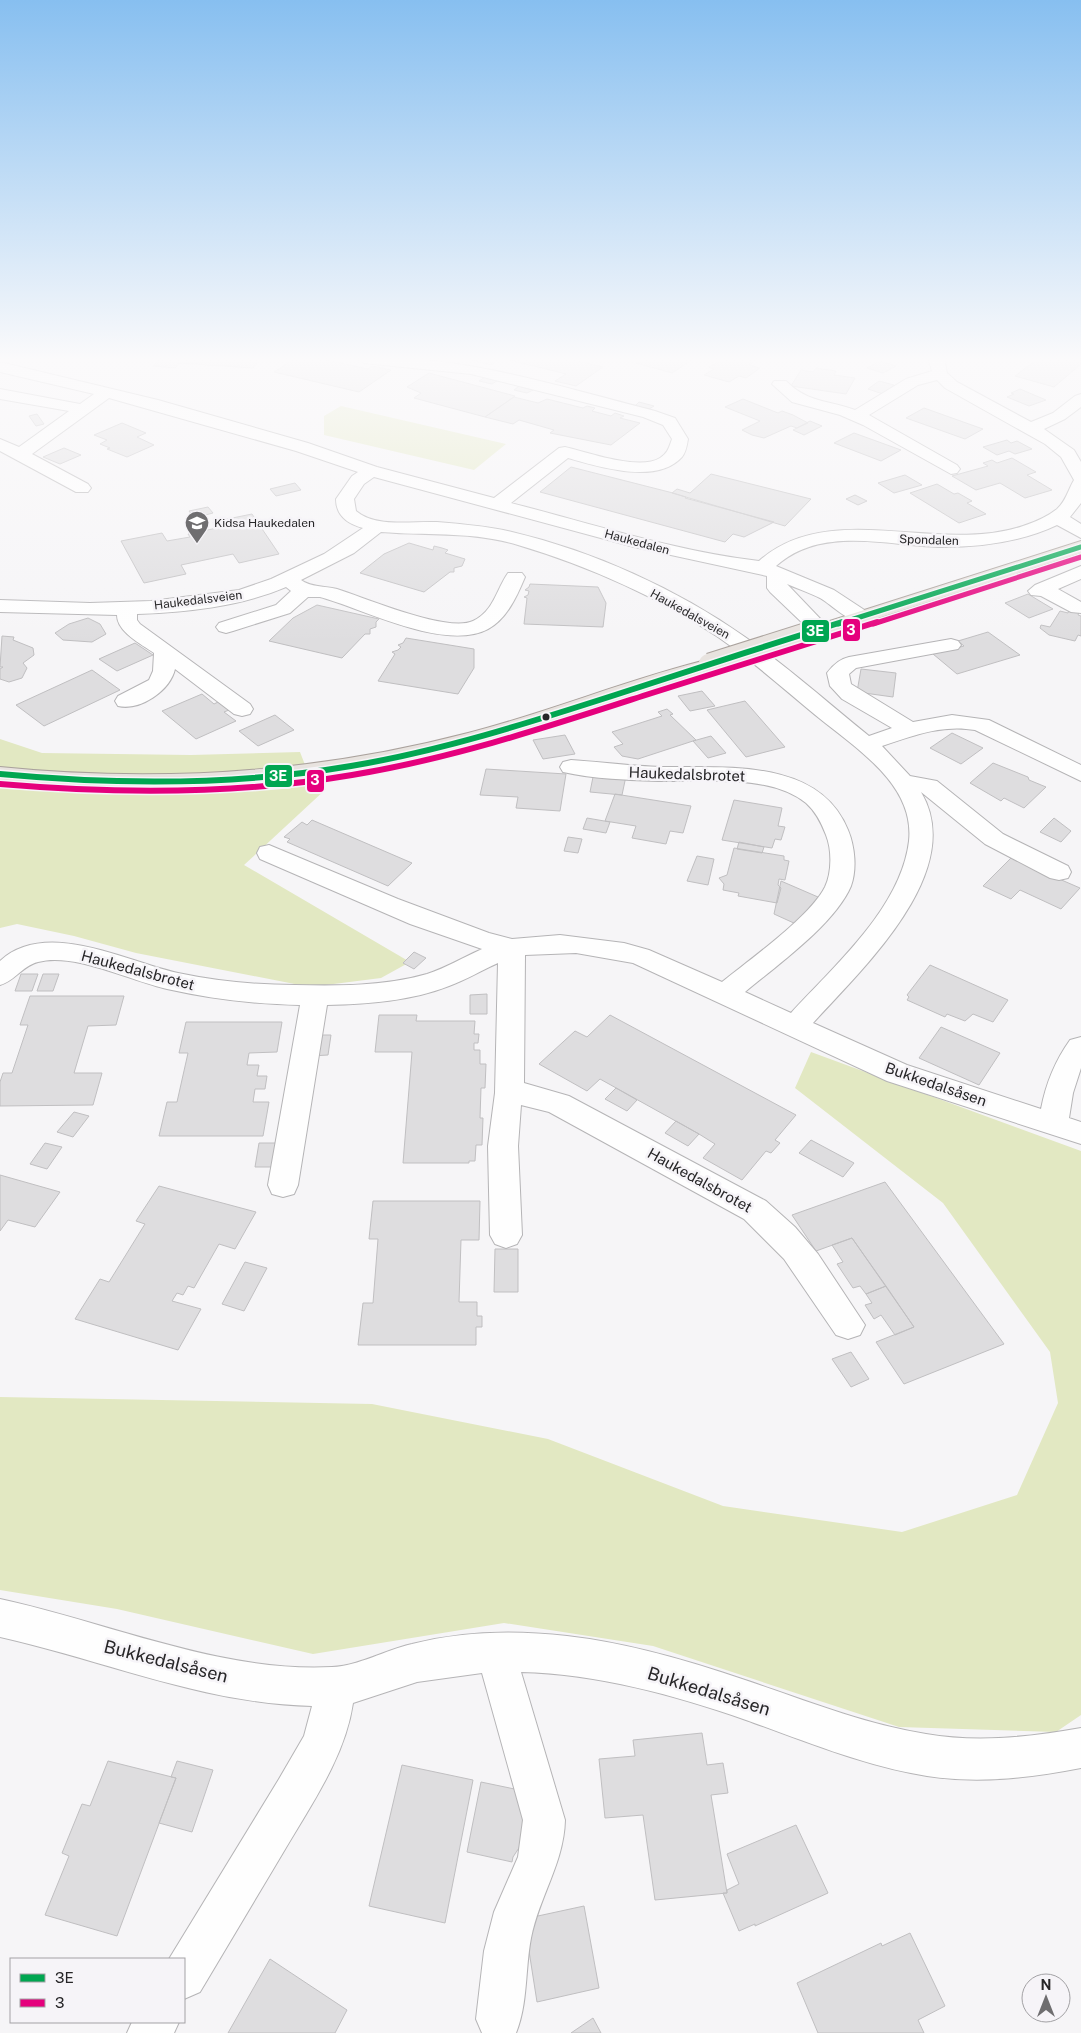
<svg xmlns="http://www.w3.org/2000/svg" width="1081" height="2033" font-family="'Public Sans',sans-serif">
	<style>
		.green { fill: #e2e8c2 }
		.building { fill: #dedddf; stroke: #c0bfc1 }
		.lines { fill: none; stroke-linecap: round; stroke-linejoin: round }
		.minor-casing { stroke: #b5b4b6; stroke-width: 2 }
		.major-casing { stroke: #aaa29d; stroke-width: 2 }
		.minor { fill: #fefefe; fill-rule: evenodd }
		.major { fill: #e8e3df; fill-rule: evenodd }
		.major-bridge-casing { stroke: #aaa29d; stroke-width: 25; stroke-linecap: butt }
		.major-bridge { stroke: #e8e3df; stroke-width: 23 }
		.bus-1-far1-casing { stroke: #f6f4f8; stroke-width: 8 }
		.bus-1-casing { stroke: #f6f4f8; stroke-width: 9 }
		.bus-2-far1-casing { stroke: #f6f4f8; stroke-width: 8 }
		.bus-2-casing { stroke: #f6f4f8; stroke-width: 9 }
		.bus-1-far1 { stroke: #00a651; stroke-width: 5 }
		.bus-1 { stroke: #00a651; stroke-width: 6 }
		.bus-2-far1 { stroke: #e5007d; stroke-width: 5 }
		.bus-2 { stroke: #e5007d; stroke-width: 6 }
		.bus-dot { fill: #272628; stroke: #f6f4f8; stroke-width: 2 }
		.labels { text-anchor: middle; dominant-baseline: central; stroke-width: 5; stroke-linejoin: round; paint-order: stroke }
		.far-poi-label { font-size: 12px; fill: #272628; stroke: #f6f4f8; text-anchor: start }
		.far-street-label { font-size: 12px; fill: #272628; stroke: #f6f4f8 }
		.street-label { font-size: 15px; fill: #272628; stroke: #f6f4f8 }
		.near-street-label { font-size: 18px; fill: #272628; stroke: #f6f4f8 }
		.line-badge { stroke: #f6f4f8; stroke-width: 2 }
		.badge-label { font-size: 14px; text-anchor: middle; font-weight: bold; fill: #fff }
	</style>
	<rect width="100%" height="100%" fill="#f6f5f7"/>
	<path class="green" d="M 341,406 L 506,444 L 474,470 L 324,435 L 324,416 Z
		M 0,739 L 42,753 L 191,755 L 300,752 L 307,770 L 326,789 L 244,865 L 410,962 L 381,978 L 310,987 L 136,953 L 74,936 L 17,924 L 0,928 Z
		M 811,1052 L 1081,1151 L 1081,1715 L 1056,1732 L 899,1727 L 653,1646 L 504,1623 L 313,1654 L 117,1609 L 0,1590 L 0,1397 L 372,1404 L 548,1439 L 723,1506 L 902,1532 L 1017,1495 L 1058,1403 L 1050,1352 L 943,1203 L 795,1088 Z"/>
	<path class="building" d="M 160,358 L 261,358 L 253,368 L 179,363 L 175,368 L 153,366 Z
		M 296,358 L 318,358 L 368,369 L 372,366 L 391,370 L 359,392 L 274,372 Z
		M 475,358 L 565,358 L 603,367 L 576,386 L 555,381 L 566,374 L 502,358 L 491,365 L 472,360 Z
		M 644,358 L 695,358 L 672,373 L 636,363 Z
		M 724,358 L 747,358 L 756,360 L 749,365 L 760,368 L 746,378 L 739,376 L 729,382 L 704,375 L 714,369 L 709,367 Z
		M 1039,358 L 1081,358 L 1081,364 L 1054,387 L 1015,376 Z
		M 880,361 L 896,366 L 883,373 L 867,368 Z
		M 816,368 L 836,371 L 834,375 L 855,378 L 846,394 L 791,386 L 801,370 L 813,372 Z
		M 429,373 L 515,396 L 485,417 L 414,398 L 421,393 L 407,387 Z
		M 485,377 L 498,380 L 492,384 L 479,381 Z
		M 879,381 L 894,385 L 883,394 L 868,389 Z
		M 519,386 L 533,390 L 527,393 L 514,390 Z
		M 1020,389 L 1046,400 L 1029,406 L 1007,397 L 1014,394 L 1011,393 Z
		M 514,397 L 538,403 L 547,399 L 583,408 L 587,406 L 595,408 L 592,411 L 611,416 L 615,413 L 624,416 L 620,418 L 640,423 L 611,445 L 550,433 L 554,430 L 519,420 L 513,424 L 485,417 Z
		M 743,399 L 778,413 L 782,411 L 793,415 L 808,423 L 797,428 L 791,426 L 764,438 L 752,435 L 742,430 L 760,421 L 725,407 Z
		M 639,402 L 654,406 L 649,409 L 635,406 Z
		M 924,408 L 983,429 L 965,439 L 906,418 Z
		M 37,414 L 44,424 L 36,426 L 29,416 Z
		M 810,421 L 822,426 L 804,435 L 793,430 Z
		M 122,423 L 146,433 L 137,437 L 154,445 L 127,457 L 107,449 L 110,448 L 100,444 L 107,440 L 94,435 Z
		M 854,433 L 901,450 L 881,461 L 834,443 Z
		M 1007,440 L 1011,443 L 1017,441 L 1032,449 L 1015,454 L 1009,451 L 997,455 L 983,447 Z
		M 64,448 L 81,455 L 60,464 L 43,457 Z
		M 1012,458 L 1036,472 L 1027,475 L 1052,490 L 1025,498 L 1000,483 L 976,490 L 952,476 L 988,466 L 983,463 L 992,460 L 997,463 Z
		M 571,467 L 673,493 L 686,497 L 685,498 L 774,522 L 744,537 L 733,534 L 725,542 L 540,492 Z
		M 711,474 L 811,499 L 785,526 L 672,493 L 677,489 L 690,493 Z
		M 905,475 L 922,485 L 894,493 L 878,483 Z
		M 295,483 L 301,490 L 276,496 L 270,489 Z
		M 937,484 L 954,494 L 958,493 L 972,501 L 967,503 L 986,514 L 959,523 L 910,493 Z
		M 855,495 L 867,501 L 858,505 L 846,499 Z
		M 208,507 L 213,513 L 194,518 L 189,511 Z
		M 252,514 L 279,554 L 239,563 L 233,554 L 181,565 L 186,574 L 144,583 L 121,541 L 162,533 L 167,541 L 190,537 L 188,534 L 217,528 L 213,522 Z
		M 409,543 L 433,550 L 434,546 L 442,548 L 448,550 L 445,553 L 465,559 L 462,566 L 454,568 L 454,572 L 450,572 L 424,592 L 360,573 L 384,554 Z
		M 530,584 L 598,587 L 606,603 L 603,627 L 524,624 L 527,598 L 524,597 L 528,595 L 529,591 L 525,590 L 529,587 Z
		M 1028,594 L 1053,609 L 1029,618 L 1005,603 Z
		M 317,605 L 379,619 L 376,622 L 376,627 L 370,629 L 370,634 L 365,634 L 342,658 L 269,641 L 293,618 Z
		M 1069,610 L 1079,612 L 1078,615 L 1081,616 L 1081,636 L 1078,635 L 1075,641 L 1049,635 L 1040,628 L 1041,625 L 1050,627 L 1060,611 L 1068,613 Z
		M 88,618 L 100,624 L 106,634 L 92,642 L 63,640 L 55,633 L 69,624 Z
		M 988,632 L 1020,655 L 957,674 L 933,654 L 964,646 L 958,641 Z
		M 2,636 L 14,637 L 13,640 L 33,648 L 34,655 L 23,663 L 27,668 L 22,678 L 9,682 L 0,679 L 0,669 L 3,667 L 0,667 Z
		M 406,638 L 474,649 L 474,668 L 458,694 L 378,681 L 395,654 L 392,652 L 398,650 L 401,647 L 398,645 L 403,643 Z
		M 135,643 L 153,655 L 117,671 L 99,659 Z
		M 861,669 L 896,673 L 893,697 L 857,692 Z
		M 92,670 L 120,690 L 44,726 L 16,705 Z
		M 702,691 L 715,706 L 690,711 L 678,696 Z
		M 202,694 L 214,704 L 218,702 L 229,710 L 224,712 L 236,721 L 196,739 L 162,711 Z
		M 745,701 L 785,747 L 746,757 L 707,710 Z
		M 667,709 L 673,714 L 670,715 L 696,740 L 638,759 L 622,756 L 614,747 L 623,744 L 612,732 L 662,716 L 658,712 Z
		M 275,715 L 294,730 L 258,746 L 239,731 Z
		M 952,733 L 983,748 L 961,764 L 930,748 Z
		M 565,735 L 575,754 L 543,759 L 533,740 Z
		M 711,736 L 726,753 L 708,758 L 693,741 Z
		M 993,763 L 1028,777 L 1029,780 L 1046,787 L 1024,808 L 1004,798 L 1001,801 L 970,783 Z
		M 486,769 L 566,774 L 560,811 L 516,808 L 518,797 L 480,795 Z
		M 594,772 L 626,776 L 622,795 L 590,792 Z
		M 615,794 L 691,806 L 683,833 L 670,831 L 666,844 L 632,838 L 636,826 L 605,821 Z
		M 734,800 L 782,808 L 778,826 L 785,827 L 781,840 L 775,839 L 772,848 L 722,840 Z
		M 587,818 L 610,822 L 606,833 L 583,829 Z
		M 1054,818 L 1071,831 L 1061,842 L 1040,832 Z
		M 312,820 L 412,863 L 388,886 L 287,842 L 290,839 L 284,837 L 302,822 L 307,825 Z
		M 568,837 L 582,839 L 578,853 L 564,851 Z
		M 739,842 L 764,847 L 762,853 L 737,849 Z
		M 734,848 L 784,856 L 784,860 L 789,861 L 785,880 L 779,879 L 778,885 L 781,888 L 777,903 L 738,896 L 739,893 L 723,890 L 724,884 L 719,878 L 727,875 Z
		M 697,856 L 714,859 L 708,885 L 687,881 Z
		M 1012,857 L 1050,875 L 1080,888 L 1061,909 L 1020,890 L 1011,899 L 983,886 Z
		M 781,881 L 818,897 L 796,924 L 774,914 Z
		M 414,952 L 426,958 L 414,969 L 403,963 Z
		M 930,965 L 1008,1000 L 993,1022 L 973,1014 L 965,1021 L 947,1014 L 945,1017 L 907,1000 L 909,997 L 907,995 Z
		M 21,974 L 38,974 L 32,991 L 15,991 Z
		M 43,974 L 59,974 L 53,991 L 37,991 Z
		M 487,994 L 487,1014 L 470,1014 L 470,995 Z
		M 30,996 L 124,996 L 116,1025 L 88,1026 L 74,1073 L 102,1073 L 93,1105 L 0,1106 L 0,1082 L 3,1073 L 12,1073 L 28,1025 L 20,1025 Z
		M 379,1015 L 417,1015 L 416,1021 L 475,1021 L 474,1034 L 479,1034 L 478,1043 L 474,1043 L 474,1050 L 480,1050 L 480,1064 L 486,1064 L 485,1088 L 481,1088 L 480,1118 L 483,1118 L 482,1145 L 476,1145 L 475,1161 L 469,1161 L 469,1163 L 403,1163 L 412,1052 L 375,1052 Z
		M 610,1015 L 796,1115 L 775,1140 L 780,1143 L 771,1153 L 766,1151 L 742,1180 L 703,1158 L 715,1144 L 699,1134 L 600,1079 L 587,1091 L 539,1064 L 575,1031 L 587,1037 Z
		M 186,1022 L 282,1022 L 277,1052 L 249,1053 L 247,1065 L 259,1065 L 257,1076 L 267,1076 L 265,1089 L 255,1089 L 253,1102 L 269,1102 L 263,1136 L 159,1136 L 167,1102 L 177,1102 L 188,1053 L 179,1053 Z
		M 941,1027 L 1000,1053 L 979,1085 L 919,1058 Z
		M 313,1035 L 331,1035 L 328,1055 L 311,1056 Z
		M 616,1088 L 637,1100 L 627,1111 L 605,1099 Z
		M 74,1112 L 89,1116 L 73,1137 L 57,1132 Z
		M 676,1121 L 699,1134 L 688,1146 L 665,1133 Z
		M 811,1140 L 854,1163 L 843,1177 L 799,1153 Z
		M 45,1143 L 62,1147 L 47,1169 L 30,1164 Z
		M 259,1143 L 277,1143 L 274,1167 L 255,1167 Z
		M 0,1175 L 60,1192 L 35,1227 L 8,1220 L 0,1231 Z
		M 885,1182 L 1004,1344 L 904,1384 L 876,1342 L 914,1327 L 852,1238 L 816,1251 L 792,1215 Z
		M 159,1186 L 256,1212 L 235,1249 L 219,1244 L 194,1288 L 188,1286 L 183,1295 L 177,1293 L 172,1301 L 201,1309 L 178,1350 L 75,1319 L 100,1279 L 109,1282 L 145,1224 L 136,1221 Z
		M 373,1201 L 480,1201 L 479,1240 L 461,1240 L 459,1302 L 477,1302 L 477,1316 L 482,1316 L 482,1327 L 476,1327 L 476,1345 L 358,1345 L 363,1303 L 373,1303 L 378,1239 L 369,1239 Z
		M 852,1238 L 886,1286 L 866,1294 L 860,1286 L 853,1288 L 837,1264 L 843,1262 L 832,1245 Z
		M 495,1249 L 518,1249 L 518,1292 L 494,1292 Z
		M 245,1262 L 267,1268 L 244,1311 L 222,1304 Z
		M 886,1286 L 914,1327 L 895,1335 L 881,1315 L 874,1319 L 865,1305 L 872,1303 L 866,1294 Z
		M 851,1352 L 869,1379 L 851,1387 L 832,1359 Z
		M 702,1733 L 707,1765 L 723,1763 L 728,1793 L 711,1795 L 727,1893 L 655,1900 L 643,1815 L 605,1818 L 599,1759 L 635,1756 L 633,1740 Z
		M 108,1761 L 176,1778 L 117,1936 L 45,1915 L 69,1856 L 62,1853 L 82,1804 L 90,1806 Z
		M 177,1761 L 213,1770 L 192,1832 L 159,1823 L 176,1778 L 171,1777 Z
		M 402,1765 L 473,1780 L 445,1923 L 369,1906 Z
		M 481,1782 L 524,1791 L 532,1828 L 513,1857 L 512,1862 L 467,1852 Z
		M 796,1825 L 828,1893 L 755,1926 L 755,1924 L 739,1931 L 723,1893 L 727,1893 L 727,1890 L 739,1884 L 727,1854 Z
		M 584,1906 L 599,1988 L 537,2002 L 524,1919 Z
		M 910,1933 L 945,2006 L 918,2020 L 924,2033 L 818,2033 L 797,1983 L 881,1943 L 882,1946 Z
		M 270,1959 L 347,2010 L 335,2033 L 228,2033 Z
		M 593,2018 L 601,2033 L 571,2033 Z"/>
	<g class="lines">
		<defs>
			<path id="minor" d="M 356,358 C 458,353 557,386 655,411 L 675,418 L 688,439 C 687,445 686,452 682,457 C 657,485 599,467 568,458 L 511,503 C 593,524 675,551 759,561 C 830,498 937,555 1023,526 C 1035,522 1047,517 1057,509 C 1066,501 1068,490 1074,480 L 1061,457 L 1045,444 L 945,388 L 937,380 L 918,385 L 869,415 L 957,465 L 960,469 L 957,473 L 951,474 L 863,425 L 840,415 L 792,402 L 772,384 L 774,381 L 786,381 C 808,403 828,400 855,410 L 906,379 L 932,371 L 928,358 L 944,358 L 947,373 L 957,382 L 1031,422 L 1053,413 L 1075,396 L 1081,394 L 1081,407 L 1065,419 L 1044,429 L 1074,450 L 1081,462 L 1081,503 L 1070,517 L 1081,524 L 1081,538 L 1057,525 C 1021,542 982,547 942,547 C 886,546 822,525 776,566 L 834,590 L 869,613 L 872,617 L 869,621 C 851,626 835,607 820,598 C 810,593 798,589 787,584 L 831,630 L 828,634 L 821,636 L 814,634 L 770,592 L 767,588 L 767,576 L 634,547 L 374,477 L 364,484 L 354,499 L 356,511 C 376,528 412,521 437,522 C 462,524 487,526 512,532 C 593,551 677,589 745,637 C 788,667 828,703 869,736 L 892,728 L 842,699 L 830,686 L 827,673 C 833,665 840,659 849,657 L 951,639 L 958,641 L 961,645 L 958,649 L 856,668 L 849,674 L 851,684 L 913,722 L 952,715 L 989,720 L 1081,765 L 1081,781 L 975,730 C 942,724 912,736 882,746 L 910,776 L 937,781 L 1003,834 L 1068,866 L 1071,872 L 1068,878 L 1059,880 L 1050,878 L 985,844 L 921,792 C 968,871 862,969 813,1023 L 907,1065 L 1041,1109 C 1046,1083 1055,1061 1070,1040 L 1081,1037 L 1081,1068 L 1073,1093 L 1069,1118 L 1081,1122 L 1081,1144 L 887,1081 L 633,963 L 576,953 L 525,955 L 524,1083 L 569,1096 L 766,1201 L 795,1227 L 818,1254 L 865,1325 L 860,1335 L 848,1339 L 836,1335 L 784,1259 L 744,1219 L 549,1112 L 521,1105 L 518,1146 L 522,1235 L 517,1244 L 506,1248 L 495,1244 L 490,1235 L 488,1146 L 495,1093 L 498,963 C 482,970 466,980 449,986 C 411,1001 368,1004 327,1005 L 298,1185 L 294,1194 L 283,1197 L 272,1194 L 268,1185 L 300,1005 C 255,1004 211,999 167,989 C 131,981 74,952 38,962 C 22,966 15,981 0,985 L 0,961 C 46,918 127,962 178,973 C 216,981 256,985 295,985 C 338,986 385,986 427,974 C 446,968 464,957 482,949 L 410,924 L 260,859 L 257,853 L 260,847 L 269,845 L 398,899 L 489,933 L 512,939 L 560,935 L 624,943 L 649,950 L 722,982 C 749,960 810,917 825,887 C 832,872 832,850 826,835 C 821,822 816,812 806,803 C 770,774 705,782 661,781 C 630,780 593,779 563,772 L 560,767 L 563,762 L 571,760 C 601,762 631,766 661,767 C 726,768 819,758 848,830 C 855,847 857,869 851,886 C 835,924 776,966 745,992 L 791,1013 C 834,966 901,908 909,841 C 915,785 857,749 819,718 C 786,691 754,662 718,637 C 658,597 588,566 518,545 C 473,531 427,536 381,532 L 354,553 L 301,580 C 310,587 325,586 337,589 C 366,598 447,633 473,621 C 494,611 496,590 508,573 L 522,573 L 525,577 C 517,596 507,619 488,629 C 445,652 364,609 320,597 L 308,597 L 290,613 L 233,631 L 226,633 L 219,631 L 216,627 L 219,623 L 276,605 L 291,591 L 286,587 C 239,607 187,612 137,614 L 137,620 L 140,624 L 250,704 L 253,709 L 250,714 L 242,716 L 234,714 L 175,669 C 170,691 140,711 118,706 L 115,701 L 118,696 L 149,680 L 153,671 L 154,653 C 141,644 117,632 117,615 L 0,612 L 0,600 L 90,603 L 151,601 L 239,590 L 271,579 L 324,554 L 363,528 C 348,524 336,516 336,499 L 352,476 L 358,472 L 296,451 L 109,398 L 32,454 L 88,484 L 91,488 L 88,492 L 76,492 L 0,451 L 0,439 L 19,447 L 69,411 L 0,399 L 0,389 L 80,404 L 94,394 L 0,372 L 0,362 L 158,400 L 308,443 L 377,467 L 494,498 L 559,448 L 565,447 C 587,452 639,471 660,458 C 668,453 669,447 672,439 L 663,425 L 643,417 L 471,374 L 364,363 Z
				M 1081,566 L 1081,579 L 1058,589 L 1081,602 L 1081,613 L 1071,612 L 1041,596 L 1031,595 L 1028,591 L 1035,585 Z
				M 0,1599 C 107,1622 221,1673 332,1667 C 359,1666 385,1650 412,1644 C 462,1631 516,1630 567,1636 C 628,1643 687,1660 745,1680 C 805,1700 863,1724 926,1734 C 978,1743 1030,1737 1081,1728 L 1081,1768 C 1030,1778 978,1784 927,1776 C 864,1766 805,1741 746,1720 C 674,1695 598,1674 521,1672 L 565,1820 C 564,1863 539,1897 531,1938 C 525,1969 528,2004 516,2033 L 482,2033 L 476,2019 L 484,1951 L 494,1912 L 518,1857 L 523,1820 L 482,1673 L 417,1682 L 353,1703 C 345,1757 311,1805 284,1851 C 256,1898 228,1945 200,1992 L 184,1999 L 184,1959 L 169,1959 L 279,1779 L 304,1736 L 312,1706 C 205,1704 103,1660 0,1637 Z
				M 132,2022 L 179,2022 L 174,2033 L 127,2033 Z"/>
			<path id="major" d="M 1081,541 L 1081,553 L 828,634 L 821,636 L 814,634 L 811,630 L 814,626 Z
				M 710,659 L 717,661 L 721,665 L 717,669 C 625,699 533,731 439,754 C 294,788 148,797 0,781 L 0,767 C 158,783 315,773 468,733 C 550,712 628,679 710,659 Z"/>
		</defs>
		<use href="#minor" class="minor-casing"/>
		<use href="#major" class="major-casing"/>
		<use href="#minor" class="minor"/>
		<use href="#major" class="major"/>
		<defs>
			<path id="major-bridge" d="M 710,665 L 821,630"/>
		</defs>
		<use href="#major-bridge" class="major-bridge-casing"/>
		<use href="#major-bridge" class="major-bridge"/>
		<defs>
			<path id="bus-1-far1" d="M 838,624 L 1081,547"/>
			<path id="bus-1" d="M 0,774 C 117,785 234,786 351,766 C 441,751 528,723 615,695 C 691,670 766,646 842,622"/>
			<path id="bus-2-far1" d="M 873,624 L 1081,557"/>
			<path id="bus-2" d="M 0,784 C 117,794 235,795 352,775 C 455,758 553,725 652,693 C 727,669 802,646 877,622"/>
		</defs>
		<use href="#bus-1-far1" class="bus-1-far1-casing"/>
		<use href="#bus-1" class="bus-1-casing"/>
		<use href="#bus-2-far1" class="bus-2-far1-casing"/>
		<use href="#bus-2" class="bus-2-casing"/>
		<use href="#bus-1-far1" class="bus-1-far1"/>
		<use href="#bus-1" class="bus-1"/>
		<use href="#bus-2-far1" class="bus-2-far1"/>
		<use href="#bus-2" class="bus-2"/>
	</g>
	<linearGradient id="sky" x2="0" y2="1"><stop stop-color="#87bff0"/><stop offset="0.56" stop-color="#fbfafb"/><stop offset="1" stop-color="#fbfafb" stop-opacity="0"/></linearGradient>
	<rect width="1081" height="642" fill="url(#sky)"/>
	<defs>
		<symbol id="school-pin" viewBox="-11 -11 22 30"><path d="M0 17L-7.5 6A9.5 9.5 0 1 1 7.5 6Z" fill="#6f6e70" stroke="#f6f4f8"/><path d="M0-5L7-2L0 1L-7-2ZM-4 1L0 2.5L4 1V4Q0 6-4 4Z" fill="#fff"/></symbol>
	</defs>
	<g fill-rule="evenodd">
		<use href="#school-pin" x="183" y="509" width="28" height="38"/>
	</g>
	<circle class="bus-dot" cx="546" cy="717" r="4.5"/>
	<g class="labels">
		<g class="far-poi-label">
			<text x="214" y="523">Kidsa Haukedalen</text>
		</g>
		<g class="far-street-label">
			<text transform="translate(929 540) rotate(2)">Spondalen</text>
			<text transform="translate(637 542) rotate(15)">Haukedalen</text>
			<text transform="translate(198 600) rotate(-7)">Haukedalsveien</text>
			<text transform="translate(690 614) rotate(29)">Haukedalsveien</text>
		</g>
		<g class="street-label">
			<text transform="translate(687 774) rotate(2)">Haukedalsbrotet</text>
			<text transform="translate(138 970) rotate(15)">Haukedalsbrotet</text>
			<text transform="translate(936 1084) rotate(19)">Bukkedalsåsen</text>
			<text transform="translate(700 1180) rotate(29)">Haukedalsbrotet</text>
		</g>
		<g class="near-street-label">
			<text transform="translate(166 1661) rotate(14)">Bukkedalsåsen</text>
			<text transform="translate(709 1691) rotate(17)">Bukkedalsåsen</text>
		</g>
	</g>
	<g class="line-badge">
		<rect x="842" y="618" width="19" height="24" rx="5" fill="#e5007d"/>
		<rect x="801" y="619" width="29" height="24" rx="5" fill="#00a651"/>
		<rect x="264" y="764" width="29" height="24" rx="5" fill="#00a651"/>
		<rect x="306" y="769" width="19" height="24" rx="5" fill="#e5007d"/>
	</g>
	<g class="badge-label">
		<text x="851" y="635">3</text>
		<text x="815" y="636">3E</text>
		<text x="278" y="781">3E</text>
		<text x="315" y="785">3</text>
	</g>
	<rect x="10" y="1958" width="175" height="65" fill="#f6f4f8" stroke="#a3a2a5"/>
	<rect x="20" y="1974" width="25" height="8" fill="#00a651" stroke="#a3a2a5"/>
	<text x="55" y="1983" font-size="15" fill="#272628">3E</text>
	<rect x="20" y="1999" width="25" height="8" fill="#e5007d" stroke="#a3a2a5"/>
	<text x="55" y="2008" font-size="15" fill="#272628">3</text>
	<g transform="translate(1046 1998)"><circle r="24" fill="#f6f4f8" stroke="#a3a2a5"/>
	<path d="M0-4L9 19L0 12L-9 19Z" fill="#6f6e70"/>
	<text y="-8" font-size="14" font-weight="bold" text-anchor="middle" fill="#272628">N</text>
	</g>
</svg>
